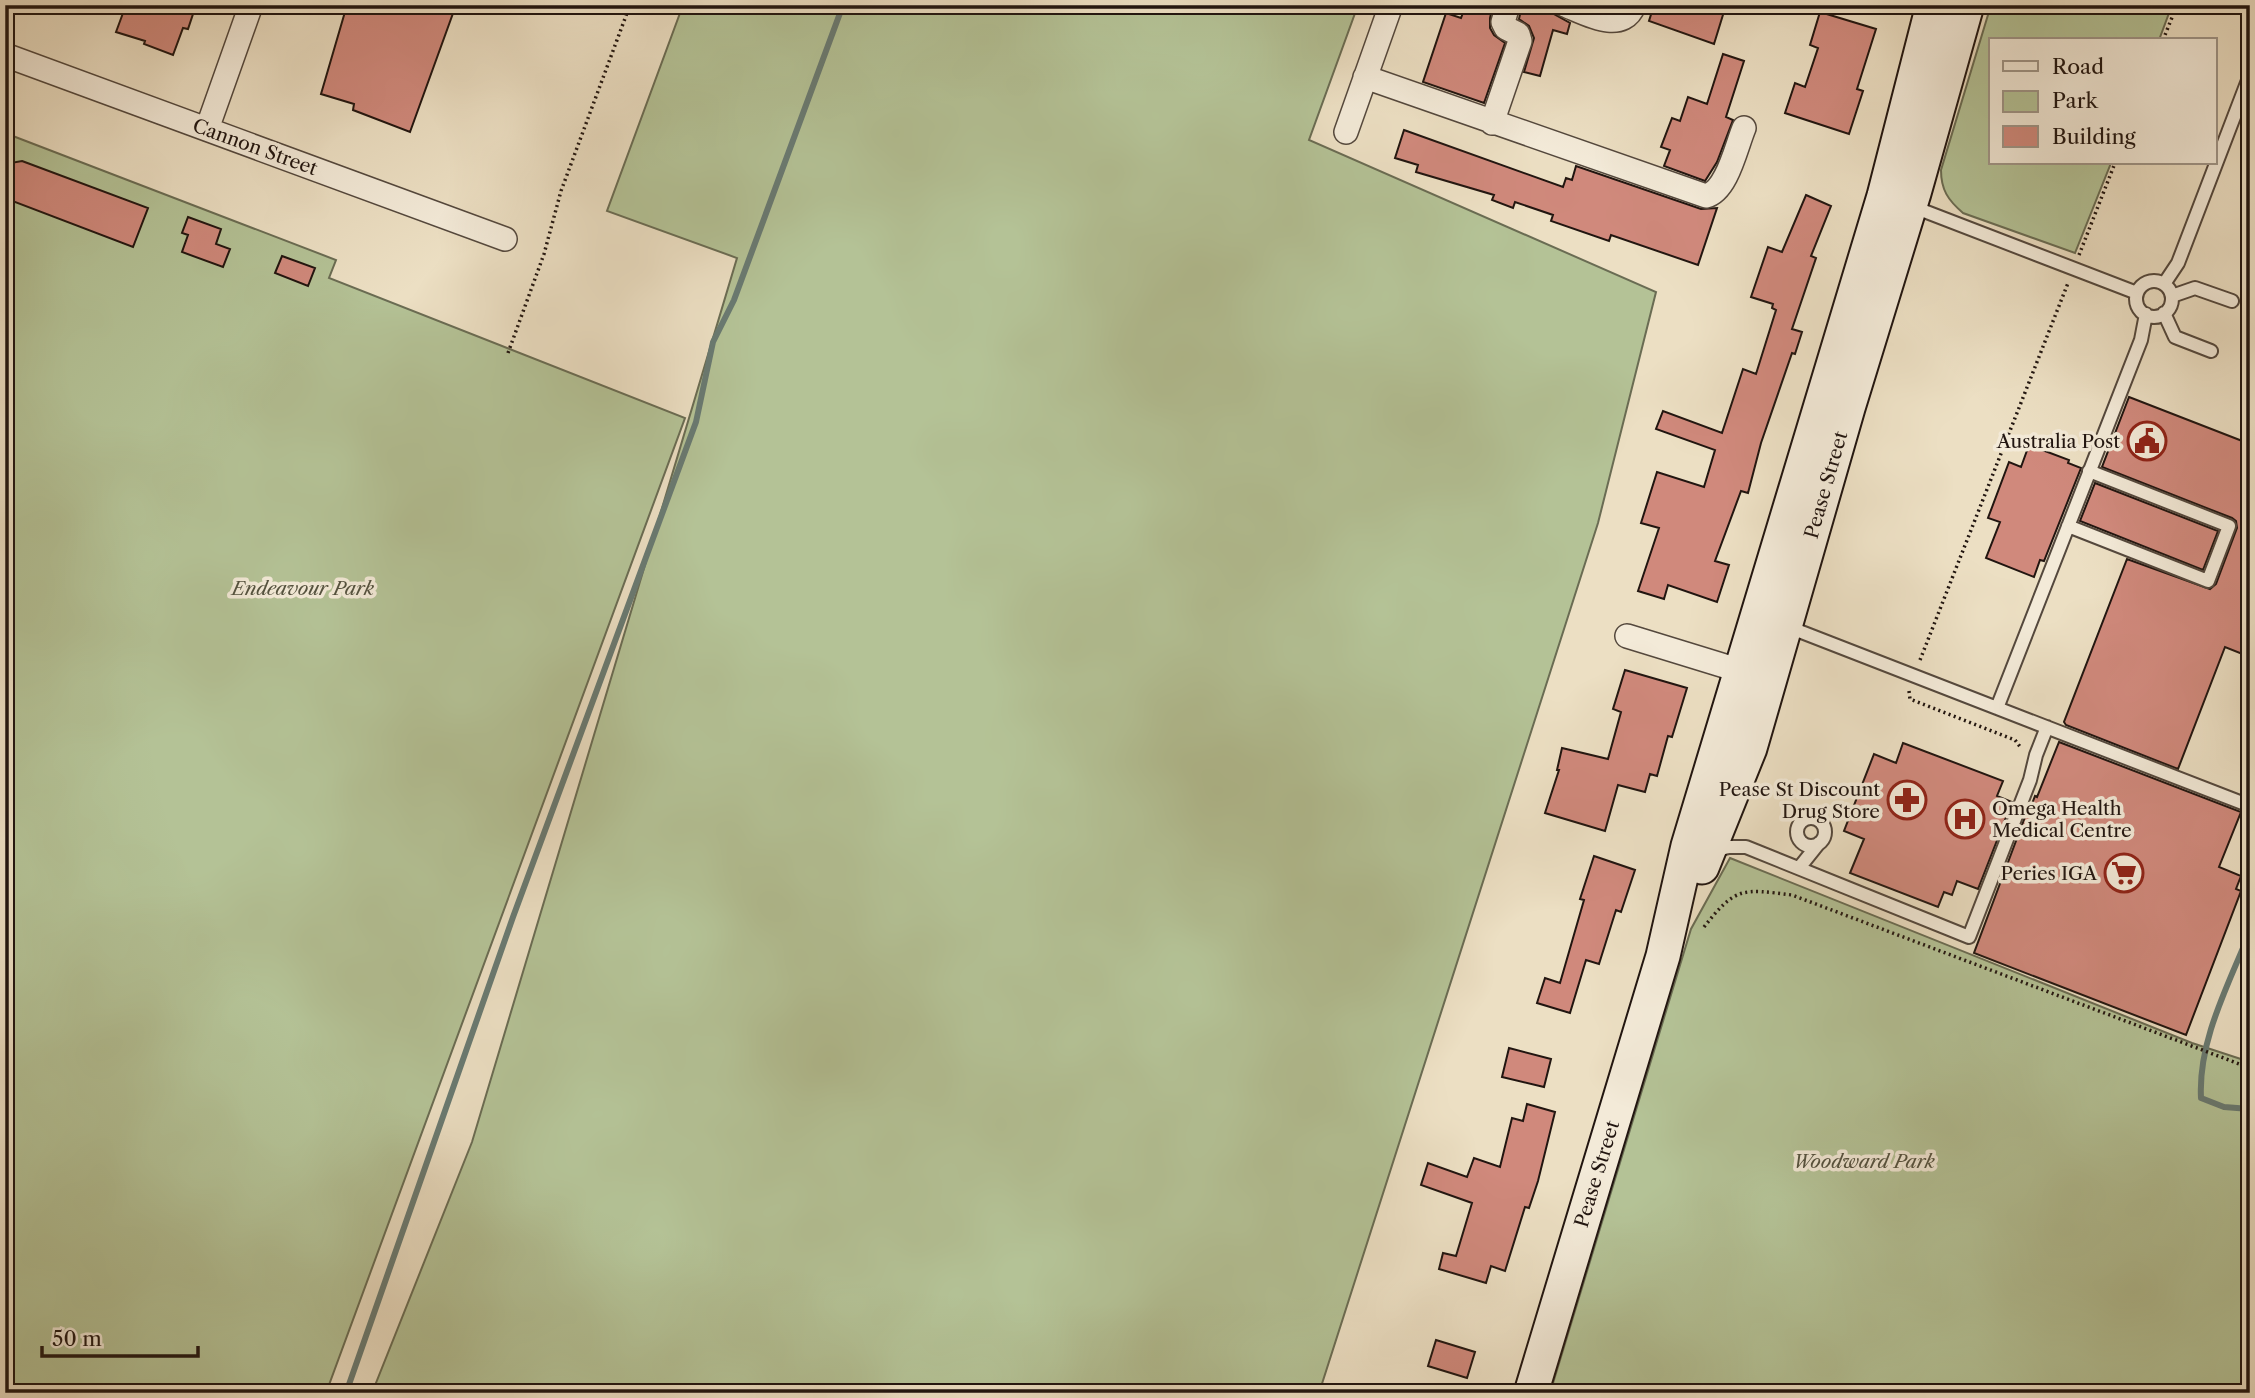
<svg xmlns="http://www.w3.org/2000/svg" width="2255" height="1398" font-family="'Libre Caslon Text',serif">
	<style>
		.green { fill: #b4c296; stroke: #6a6c53; stroke-width: 2 }
		.lines { fill: none; stroke-linecap: round; stroke-linejoin: round }
		.stream { stroke: #697a72; stroke-width: 6 }
		.building { fill: #d0897c; stroke: #211510; stroke-width: 2 }
		.lane-casing { stroke: #54483d; stroke-width: 16 }
		.street-casing { stroke: #54483d; stroke-width: 26 }
		.secondary-casing { stroke: #211510; stroke-width: 37 }
		.path { stroke: #211510; stroke-width: 3.5; stroke-dasharray: 2 3.5; stroke-linecap: butt }
		.lane { stroke: #f3ead8; stroke-width: 12 }
		.street { stroke: #f3ead8; stroke-width: 23 }
		.secondary { stroke: #f3ead8; stroke-width: 33 }
		.labels { text-anchor: middle; dominant-baseline: central; stroke-width: 7; stroke-linejoin: round; paint-order: stroke }
		.street-label { font-size: 19px; fill: #211510; stroke: #f3ead8 }
		.poi-label { font-size: 19px; fill: #211510; stroke: #f3ead8; text-anchor: end }
		.park-label { font-size: 19px; font-style: italic; fill: #54523f; stroke: #f3ead8 }
	</style>
	<rect width="100%" height="100%" fill="#ecdfc3"/>
	<filter id="stains"><feTurbulence type="fractalNoise" baseFrequency=".00286" numOctaves="4"/><feColorMatrix values="0 0 0 0 .2 0 0 0 0 .09 0 0 0 0 .02 0 0 0 .5 -.17"/></filter>
	<radialGradient id="worn" r=".72"><stop offset=".6" stop-color="#630" stop-opacity="0"/><stop offset="1" stop-color="#630" stop-opacity=".3"/></radialGradient>
	<path class="green" d="M 683,5 L 1358,5 L 1309,140 L 1656,292 L 1598,523 L 1319,1393 L 372,1393 L 472,1142 L 737,258 L 607,211 Z
		M 1991,5 L 2172,5 L 2159,40 L 1991,40 L 1991,163 L 2111,163 L 2075,253 L 1963,213 C 1948,200 1941,190 1941,170 Z
		M 5,133 L 336,260 L 329,278 L 685,418 L 326,1393 L 5,1393 Z
		M 1730,858 L 2192,1043 L 2250,1062 L 2250,1393 L 1550,1393 L 1691,929 Z"/>
	<g class="lines">
		<path class="stream" d="M 2250,931 C 2229,984 2198,1040 2201,1098 L 2224,1107 L 2250,1109
			M 346,1393 L 513,917 L 696,422 L 713,342 L 734,300 L 843,5"/>
	</g>
	<path class="building" d="M 126,5 L 196,5 L 188,29 L 183,28 L 173,55 L 144,44 L 145,41 L 116,32 Z
		M 347,5 L 456,5 L 410,132 L 353,110 L 354,104 L 321,94 Z
		M 1466,5 L 1493,5 L 1490,18 L 1490,28 L 1494,35 L 1505,43 L 1484,103 L 1423,82 L 1446,13 L 1461,18 Z
		M 1522,5 L 1551,6 L 1554,14 L 1570,23 L 1567,34 L 1553,30 L 1540,76 L 1524,72 L 1534,38 L 1529,26 L 1519,19 Z
		M 1654,5 L 1726,5 L 1714,44 L 1649,21 Z
		M 1820,12 L 1876,29 L 1857,89 L 1863,91 L 1849,134 L 1785,113 L 1795,83 L 1805,87 L 1818,48 L 1810,45 Z
		M 1723,54 L 1744,61 L 1726,117 L 1733,120 L 1717,162 L 1705,181 L 1664,166 L 1670,150 L 1661,147 L 1672,118 L 1680,121 L 1688,97 L 1707,104 Z
		M 1404,130 L 1563,187 L 1566,178 L 1572,180 L 1576,166 L 1701,209 L 1717,208 L 1698,265 L 1611,235 L 1609,241 L 1551,221 L 1553,215 L 1515,202 L 1513,208 L 1492,200 L 1494,195 L 1416,172 L 1418,165 L 1395,158 Z
		M 22,161 L 148,208 L 133,247 L 7,199 L 10,188 L 5,188 L 5,164 Z
		M 1806,195 L 1831,206 L 1811,256 L 1816,258 L 1792,329 L 1802,332 L 1795,354 L 1792,353 L 1761,443 L 1748,493 L 1741,491 L 1715,561 L 1729,565 L 1717,602 L 1668,585 L 1664,599 L 1638,591 L 1659,528 L 1641,523 L 1657,472 L 1704,487 L 1715,450 L 1656,429 L 1663,411 L 1722,433 L 1743,369 L 1756,374 L 1776,310 L 1772,308 L 1773,304 L 1751,297 L 1768,247 L 1782,252 Z
		M 188,217 L 221,229 L 216,244 L 230,249 L 223,267 L 182,252 L 188,235 L 182,233 Z
		M 282,256 L 315,268 L 308,286 L 275,273 Z
		M 2129,397 L 2250,444 L 2250,657 L 2225,647 L 2178,769 L 2066,725 L 2064,722 L 2127,559 L 2210,589 L 2216,584 L 2237,528 L 2236,521 L 2232,518 L 2102,467 Z
		M 2029,445 L 2069,460 L 2068,463 L 2081,468 L 2044,561 L 2040,560 L 2034,577 L 1986,558 L 2000,522 L 1988,518 L 2009,462 L 2021,467 Z
		M 2095,483 L 2218,531 L 2203,570 L 2080,521 Z
		M 1625,670 L 1687,688 L 1672,737 L 1668,736 L 1657,776 L 1650,774 L 1645,792 L 1618,785 L 1605,831 L 1545,813 L 1559,770 L 1557,770 L 1562,748 L 1608,759 L 1621,712 L 1613,709 Z
		M 2059,742 L 2241,812 L 2219,867 L 2241,876 L 2236,889 L 2241,891 L 2186,1035 L 1974,953 L 2028,809 L 2030,809 L 2035,796 L 2037,797 Z
		M 1903,743 L 2003,781 L 1997,796 L 2012,802 L 1978,889 L 1957,881 L 1952,895 L 1944,892 L 1938,907 L 1850,873 L 1864,839 L 1844,831 L 1874,754 L 1896,763 Z
		M 1594,856 L 1635,870 L 1621,912 L 1616,910 L 1599,964 L 1586,960 L 1570,1013 L 1537,1003 L 1545,978 L 1560,983 L 1584,900 L 1580,899 Z
		M 1509,1048 L 1551,1059 L 1544,1087 L 1502,1077 Z
		M 1527,1104 L 1555,1112 L 1538,1181 L 1529,1208 L 1525,1207 L 1505,1271 L 1491,1266 L 1486,1283 L 1439,1269 L 1443,1253 L 1456,1256 L 1472,1203 L 1421,1185 L 1428,1163 L 1467,1177 L 1474,1158 L 1500,1167 L 1512,1118 L 1523,1121 Z
		M 1436,1340 L 1475,1352 L 1467,1378 L 1428,1366 Z"/>
	<g class="lines">
		<defs>
			<path id="lane" d="M 1911,206 L 2137,293
				M2136 299a18 18 0 1 1 36 0a18 18 0 1 1-36 0Z
				M 2164,284 L 2178,263 L 2250,75
				M 2172,296 L 2195,288 L 2232,301
				M 2164,313 L 2175,337 L 2211,351
				M 2068,526 L 2208,581 L 2229,526 L 2089,471
				M 1786,626 L 1997,708 L 2141,340 L 2146,314
				M 1997,708 L 2250,806
				M1797 832a14 14 0 1 1 28 0a14 14 0 1 1-28 0Z
				M 1712,851 L 1729,847 L 1746,847 L 1969,937 L 2030,780 L 2036,755 L 2047,727
				M 1799,868 L 1819,843"/>
			<path id="street" d="M 1565,5 C 1585,13 1623,35 1634,5
				M 5,55 L 505,239
				M 1365,77 L 1706,196 C 1727,191 1736,147 1744,128
				M 1492,123 L 1520,41 L 1518,34 L 1506,28 L 1503,22 L 1508,5
				M 207,129 L 251,5
				M 1346,132 L 1391,5
				M 1627,636 L 1741,671"/>
			<path id="secondary" d="M 1702,867 L 1750,748 L 1848,408 L 1914,193 L 1967,5
				M 1531,1393 L 1663,956 L 1688,846 L 1884,196 L 1933,5"/>
		</defs>
		<use href="#lane" class="lane-casing"/>
		<use href="#street" class="street-casing"/>
		<use href="#secondary" class="secondary-casing"/>
		<path class="path" d="M 2163,40 L 2177,5
			M 2079,255 L 2115,163
			M 508,353 L 544,254 L 561,191 L 630,5
			M 1920,660 L 2068,283
			M 1909,691 L 1910,699 L 2015,740 L 2021,748
			M 1704,927 C 1736,886 1743,889 1792,895 L 2250,1068"/>
		<use href="#lane" class="lane"/>
		<use href="#street" class="street"/>
		<use href="#secondary" class="secondary"/>
	</g>
	<defs>
		<symbol id="civic-ring" viewBox="-11 -11 22 22"><circle r="9.5" fill="#f3ead8" stroke="#8f2418" stroke-width="1.5"/><path d="M-.6-6.5H3V-4.5H.6V-3L4-1V1h2V6H-6V1h2V-1L-.6-3ZM-1.2 2.5V6h2.4V2.5Z" fill="#8f2418"/></symbol>
		<symbol id="pharmacy-ring" viewBox="-11 -11 22 22"><circle r="9.5" fill="#f3ead8" stroke="#8f2418" stroke-width="1.5"/><path d="M-2-6h4v4h4v4h-4v4h-4v-4h-4v-4h4Z" fill="#8f2418"/></symbol>
		<symbol id="hospital-ring" viewBox="-11 -11 22 22"><circle r="9.5" fill="#f3ead8" stroke="#8f2418" stroke-width="1.5"/><path d="M-5-5h3v3.5h4V-5h3V5h-3V1.5h-4V5h-3Z" fill="#8f2418"/></symbol>
		<symbol id="supermarket-ring" viewBox="-11 -11 22 22"><circle r="9.5" fill="#f3ead8" stroke="#8f2418" stroke-width="1.5"/><path d="M-6-5.5h2.5l.6 2H6L4.5 2H-2.5L-4.4-4H-6ZM-1.5 3.2a1.3 1.3 0 1 0 .1 0ZM3 3.2a1.3 1.3 0 1 0 .1 0Z" fill="#8f2418"/></symbol>
	</defs>
	<g fill-rule="evenodd">
		<use href="#civic-ring" x="2125" y="419" width="44" height="44"/>
		<use href="#pharmacy-ring" x="1885" y="778" width="44" height="44"/>
		<use href="#hospital-ring" x="1943" y="797" width="44" height="44"/>
		<use href="#supermarket-ring" x="2102" y="851" width="44" height="44"/>
	</g>
	<g class="labels">
		<g class="street-label">
			<text transform="translate(255 147) rotate(20)">Cannon Street</text>
			<text transform="translate(1826 485) rotate(-74)">Pease Street</text>
			<text transform="translate(1597 1174) rotate(-73)">Pease Street</text>
		</g>
		<g class="poi-label">
			<text x="2120" y="441">Australia Post</text>
			<text x="1880" y="789">Pease St Discount<tspan x="1880" dy="22">Drug Store</tspan></text>
			<text x="1992" y="808" text-anchor="start">Omega Health<tspan x="1992" dy="22">Medical Centre</tspan></text>
			<text x="2097" y="873">Peries IGA</text>
		</g>
		<g class="park-label">
			<text x="303" y="588">Endeavour Park</text>
			<text x="1864" y="1161">Woodward Park</text>
		</g>
	</g>
	<rect width="2255" height="1398" fill="none" stroke="#ecdfc3" stroke-width="28"/>
	<rect x="7" y="7" width="2241" height="1384" fill="none" stroke="#211510" stroke-width="3.5"/>
	<rect x="14" y="14" width="2227" height="1370" fill="none" stroke="#211510" stroke-width="2"/>
	<rect x="1989" y="38" width="228" height="126" fill="#f3ead8" stroke="#9f9588" stroke-width="2"/>
	<rect x="2003" y="61" width="35" height="10" fill="#f3ead8" stroke="#9f9588" stroke-width="2"/>
	<text x="2052" y="74" font-size="21" fill="#211510">Road</text>
	<rect x="2003" y="91" width="35" height="21" fill="#b4c296" stroke="#9f9588" stroke-width="2"/>
	<text x="2052" y="108" font-size="21" fill="#211510">Park</text>
	<rect x="2003" y="126" width="35" height="21" fill="#d0897c" stroke="#9f9588" stroke-width="2"/>
	<text x="2052" y="144" font-size="21" fill="#211510">Building</text>
	<path d="M42 1346v10h156v-10" fill="none" stroke="#211510" stroke-width="3.5"/>
	<text x="52" y="1346" font-size="21" fill="#211510" stroke="#f3ead8" stroke-width="5" paint-order="stroke">50 m</text>
	<rect width="100%" height="100%" filter="url(#stains)"/>
	<rect width="100%" height="100%" fill="url(#worn)"/>
</svg>
